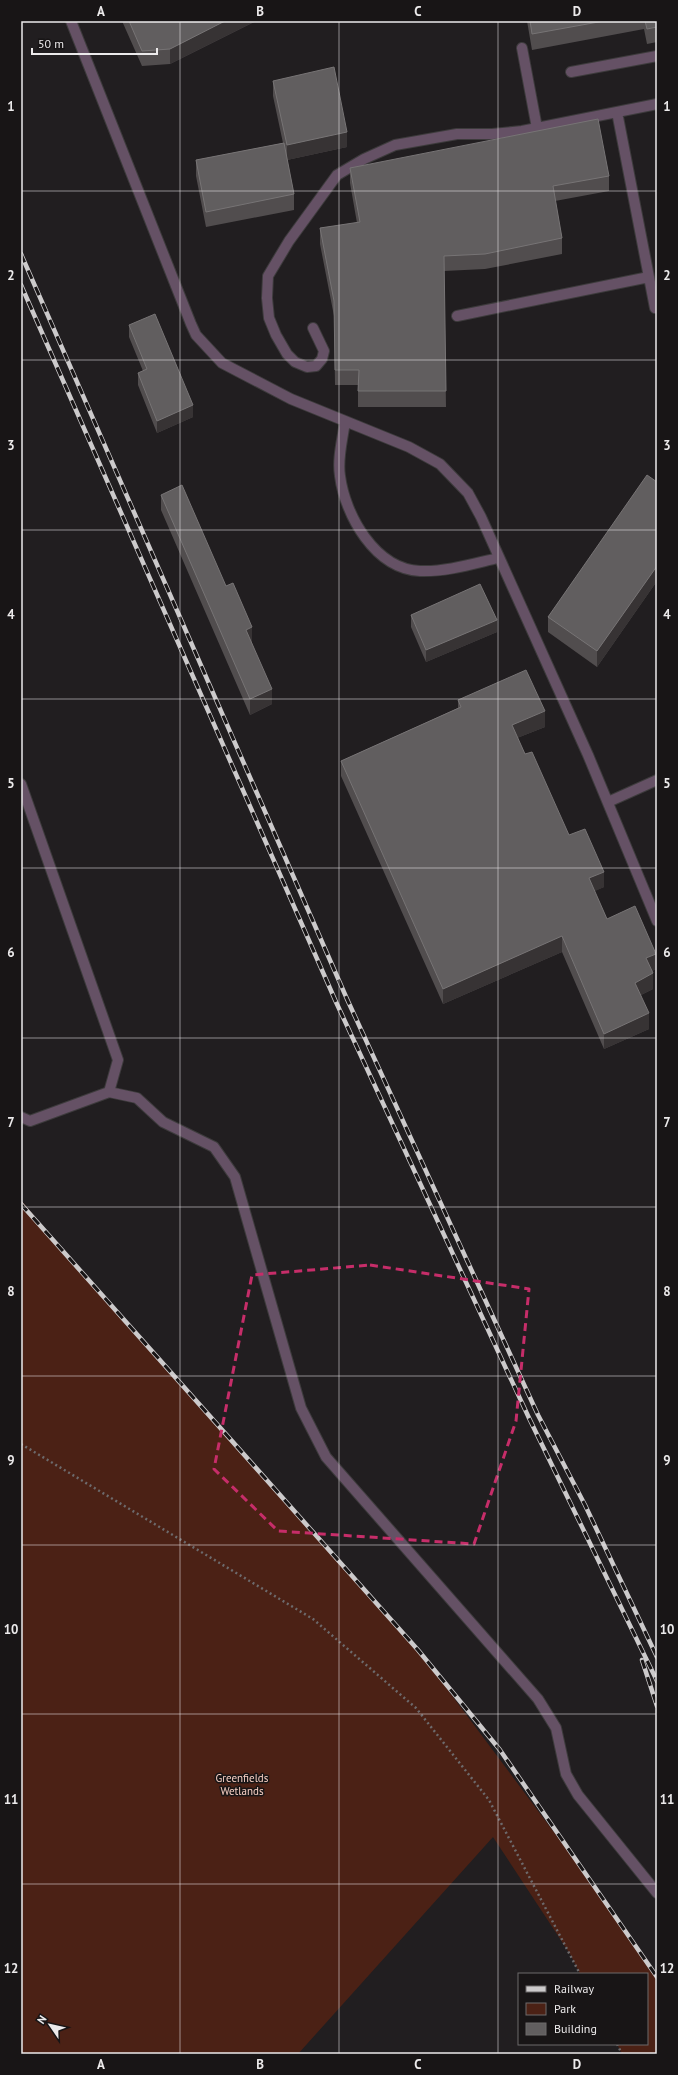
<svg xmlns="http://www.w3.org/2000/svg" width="678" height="2075" font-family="'PT Sans',sans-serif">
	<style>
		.green { fill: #4b2115 }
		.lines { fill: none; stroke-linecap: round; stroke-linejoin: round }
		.lane-casing { stroke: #3d3b3c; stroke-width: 12 }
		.path { stroke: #6d6a6c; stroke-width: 2.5; stroke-dasharray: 2 3; stroke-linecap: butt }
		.lane { stroke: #655165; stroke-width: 10 }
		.rail-casing { stroke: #cccacb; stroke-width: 4.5 }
		.rail { stroke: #181516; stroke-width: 3; stroke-dasharray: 9; stroke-linecap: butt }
		.wall { fill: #514d4e }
		.shaded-wall { fill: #373334 }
		.building { fill: #615e5f; stroke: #777475 }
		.marked { fill: none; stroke: #c62d69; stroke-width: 3; stroke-dasharray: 8 5; stroke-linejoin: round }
		.grid { fill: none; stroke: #eceaeb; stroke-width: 1; stroke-opacity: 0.55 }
		.labels { text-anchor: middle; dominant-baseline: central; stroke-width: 3; stroke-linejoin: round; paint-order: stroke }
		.park-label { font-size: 11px; fill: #f8d0c4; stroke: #181516 }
		.neatline { fill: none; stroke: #eceaeb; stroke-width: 1.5 }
		.grid-label { font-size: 13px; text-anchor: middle; font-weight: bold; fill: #eceaeb }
	</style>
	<rect width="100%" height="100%" fill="#211e20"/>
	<path class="green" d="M 21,1200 L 72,1261 L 418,1650 L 615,1914 L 657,1977 L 657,2054 L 622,2054 L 617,2044 L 647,2044 L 647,1974 L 580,1974 L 570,1954 L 493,1837 L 298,2054 L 21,2054 Z"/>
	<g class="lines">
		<defs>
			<path id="lane" d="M 71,21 L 191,324 L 196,335 L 222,363 L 291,399 L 409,447 L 440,464 L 468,493 L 481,517 L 588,755 L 657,921
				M 522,48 L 537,128
				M 571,72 L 657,56
				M 617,112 L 655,308
				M 457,316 L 649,277
				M 313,328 L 324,351 L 322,359 L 316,366 L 307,367 L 295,362 L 287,354 L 276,335 L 269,318 L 267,298 L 268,276 L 289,241 L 337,175 L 364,159 L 395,145 L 457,134 L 492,134 L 522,131 L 657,104
				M 345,421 C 343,438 337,458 340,476 C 345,515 375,569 420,571 C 446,572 472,564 498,558
				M 21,784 L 118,1060 L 109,1092 L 30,1121 L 21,1117
				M 608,802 L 657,780
				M 109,1092 L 137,1098 L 163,1122 L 214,1147 L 235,1177 L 301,1408 L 326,1457 L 538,1699 L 556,1728 L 566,1774 L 578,1795 L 657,1893"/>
		</defs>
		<use href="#lane" class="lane-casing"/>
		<path class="path" d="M 21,1444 L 313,1619 L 416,1708 L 489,1800 L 580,1974
			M 617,2044 L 622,2054"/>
		<use href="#lane" class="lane"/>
		<defs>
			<path id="rail" d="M 21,254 L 347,999 L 538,1415 L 585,1505 L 657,1657
				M 21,285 L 336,1002 L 529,1418 L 657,1681
				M 21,1204 L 418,1650 L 500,1750 L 657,1977
				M 642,1660 L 657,1706"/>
		</defs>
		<use href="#rail" class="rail-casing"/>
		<use href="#rail" class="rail"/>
	</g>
	<path class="wall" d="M 122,21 L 256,21 L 170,64 L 142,66 Z
		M 527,21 L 657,21 L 657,42 L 647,44 L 644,29 L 532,50 Z
		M 273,81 L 347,147 L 287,160 L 294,194 L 294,210 L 206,227 L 196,176 L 196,160 L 283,143 L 273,96 Z
		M 350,168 L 609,176 L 609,191 L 555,201 L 562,238 L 562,254 L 485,269 L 444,271 L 446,407 L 358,407 L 358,385 L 335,385 L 334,316 L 320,244 L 320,228 L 357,223 L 350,183 Z
		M 129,325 L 193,417 L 157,433 L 138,385 L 138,373 L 143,371 L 129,337 Z
		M 657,482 L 657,581 L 597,667 L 548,632 L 548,617 Z
		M 161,495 L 226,586 L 252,643 L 272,704 L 250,715 L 161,510 Z
		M 411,615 L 497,632 L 426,662 L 411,627 Z
		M 458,700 L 545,727 L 517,738 L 525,754 L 569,835 L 604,887 L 594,891 L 607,919 L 656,969 L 652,971 L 653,989 L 641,995 L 649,1029 L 604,1049 L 562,952 L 443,1004 L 341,776 L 341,761 L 458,708 Z"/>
	<path class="shaded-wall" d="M 225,21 L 256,21 L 170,64 L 170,49 Z
		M 347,132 L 347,147 L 287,160 L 287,145 Z
		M 193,405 L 193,417 L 157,433 L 157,421 Z
		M 657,566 L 657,581 L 597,667 L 597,651 Z
		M 497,620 L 497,632 L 426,662 L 426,650 Z
		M 252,627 L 252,643 L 246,646 L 246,630 Z
		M 272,689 L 272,704 L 250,715 L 250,699 Z
		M 545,711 L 545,727 L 512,740 L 512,725 Z
		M 604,872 L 604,887 L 589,894 L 589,878 Z
		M 562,936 L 562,952 L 443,1004 L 443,989 Z
		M 656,954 L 656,969 L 646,974 L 646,958 Z
		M 653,973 L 653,989 L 635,998 L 635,983 Z
		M 649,1013 L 649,1029 L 604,1049 L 604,1034 Z"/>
	<path class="building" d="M 129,21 L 225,21 L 170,49 L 142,51 Z
		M 530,21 L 604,21 L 532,34 Z
		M 645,21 L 657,21 L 657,27 L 647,29 Z
		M 334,67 L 347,132 L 287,145 L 273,81 Z
		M 598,119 L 609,176 L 553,186 L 562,238 L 485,254 L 444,256 L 446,391 L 358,391 L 359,370 L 335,370 L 334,301 L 320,228 L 360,222 L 350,168 Z
		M 284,143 L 294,194 L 206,212 L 196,160 Z
		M 155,314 L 193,405 L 157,421 L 138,373 L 147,369 L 129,325 Z
		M 647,475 L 657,482 L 657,566 L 597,651 L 548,617 Z
		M 182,485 L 226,586 L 233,583 L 252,627 L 246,630 L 272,689 L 250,699 L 161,495 Z
		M 480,584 L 497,620 L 426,650 L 411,615 Z
		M 526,670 L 545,711 L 512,725 L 525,754 L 532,752 L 569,835 L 585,829 L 604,872 L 589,878 L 607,919 L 635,906 L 656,954 L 646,958 L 653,973 L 635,983 L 649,1013 L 604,1034 L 562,936 L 443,989 L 341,761 L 461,707 L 458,700 Z"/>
	<path class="marked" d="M 370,1265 L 529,1289 L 516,1421 L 474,1544 L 278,1531 L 214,1469 L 252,1275 Z"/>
	<path class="grid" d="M 180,21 L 180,2054M 339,21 L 339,2054M 498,21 L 498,2054M 21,191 L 657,191M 21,360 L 657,360M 21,530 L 657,530M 21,699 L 657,699M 21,868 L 657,868M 21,1038 L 657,1038M 21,1207 L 657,1207M 21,1376 L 657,1376M 21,1545 L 657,1545M 21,1714 L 657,1714M 21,1884 L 657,1884"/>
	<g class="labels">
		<g class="park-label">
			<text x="242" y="1778">Greenfields<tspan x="242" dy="13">Wetlands</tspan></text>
		</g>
	</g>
	<rect width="678" height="2075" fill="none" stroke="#181516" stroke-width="44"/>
	<rect x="518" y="1973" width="130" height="72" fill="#181516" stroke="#6d6a6b"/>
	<rect x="526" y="1986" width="20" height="6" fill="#cccacb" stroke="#6d6a6b"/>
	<text x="554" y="1993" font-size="12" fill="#eceaeb">Railway</text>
	<rect x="526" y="2003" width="20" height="12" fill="#4b2115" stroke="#6d6a6b"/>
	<text x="554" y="2013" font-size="12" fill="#eceaeb">Park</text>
	<rect x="526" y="2023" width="20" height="12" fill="#615e5f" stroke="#6d6a6b"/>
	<text x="554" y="2033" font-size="12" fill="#eceaeb">Building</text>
	<g transform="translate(50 2025) rotate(304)" stroke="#181516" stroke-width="3" paint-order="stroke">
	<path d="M0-3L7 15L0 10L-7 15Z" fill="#eceaeb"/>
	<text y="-6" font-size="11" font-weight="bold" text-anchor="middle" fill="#eceaeb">N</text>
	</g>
	<path d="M32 48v6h125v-6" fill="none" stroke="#eceaeb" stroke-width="2"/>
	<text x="38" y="48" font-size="12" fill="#eceaeb" stroke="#181516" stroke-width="3" paint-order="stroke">50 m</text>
	<rect x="22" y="22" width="634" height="2031" class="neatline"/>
	<g class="grid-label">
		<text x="101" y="16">A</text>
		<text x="260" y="16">B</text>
		<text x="418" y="16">C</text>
		<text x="577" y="16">D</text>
		<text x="11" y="111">1</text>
		<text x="667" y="111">1</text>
		<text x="11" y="280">2</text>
		<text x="667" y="280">2</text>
		<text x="11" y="450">3</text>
		<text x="667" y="450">3</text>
		<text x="11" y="619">4</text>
		<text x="667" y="619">4</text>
		<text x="11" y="788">5</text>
		<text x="667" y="788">5</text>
		<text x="11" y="957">6</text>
		<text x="667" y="957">6</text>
		<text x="11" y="1127">7</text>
		<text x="667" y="1127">7</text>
		<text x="11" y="1296">8</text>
		<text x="667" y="1296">8</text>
		<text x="11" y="1465">9</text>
		<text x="667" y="1465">9</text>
		<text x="11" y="1634">10</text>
		<text x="667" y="1634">10</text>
		<text x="11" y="1804">11</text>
		<text x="667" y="1804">11</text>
		<text x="11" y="1973">12</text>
		<text x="667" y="1973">12</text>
		<text x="101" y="2069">A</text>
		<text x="260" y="2069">B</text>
		<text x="418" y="2069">C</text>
		<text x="577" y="2069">D</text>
	</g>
</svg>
